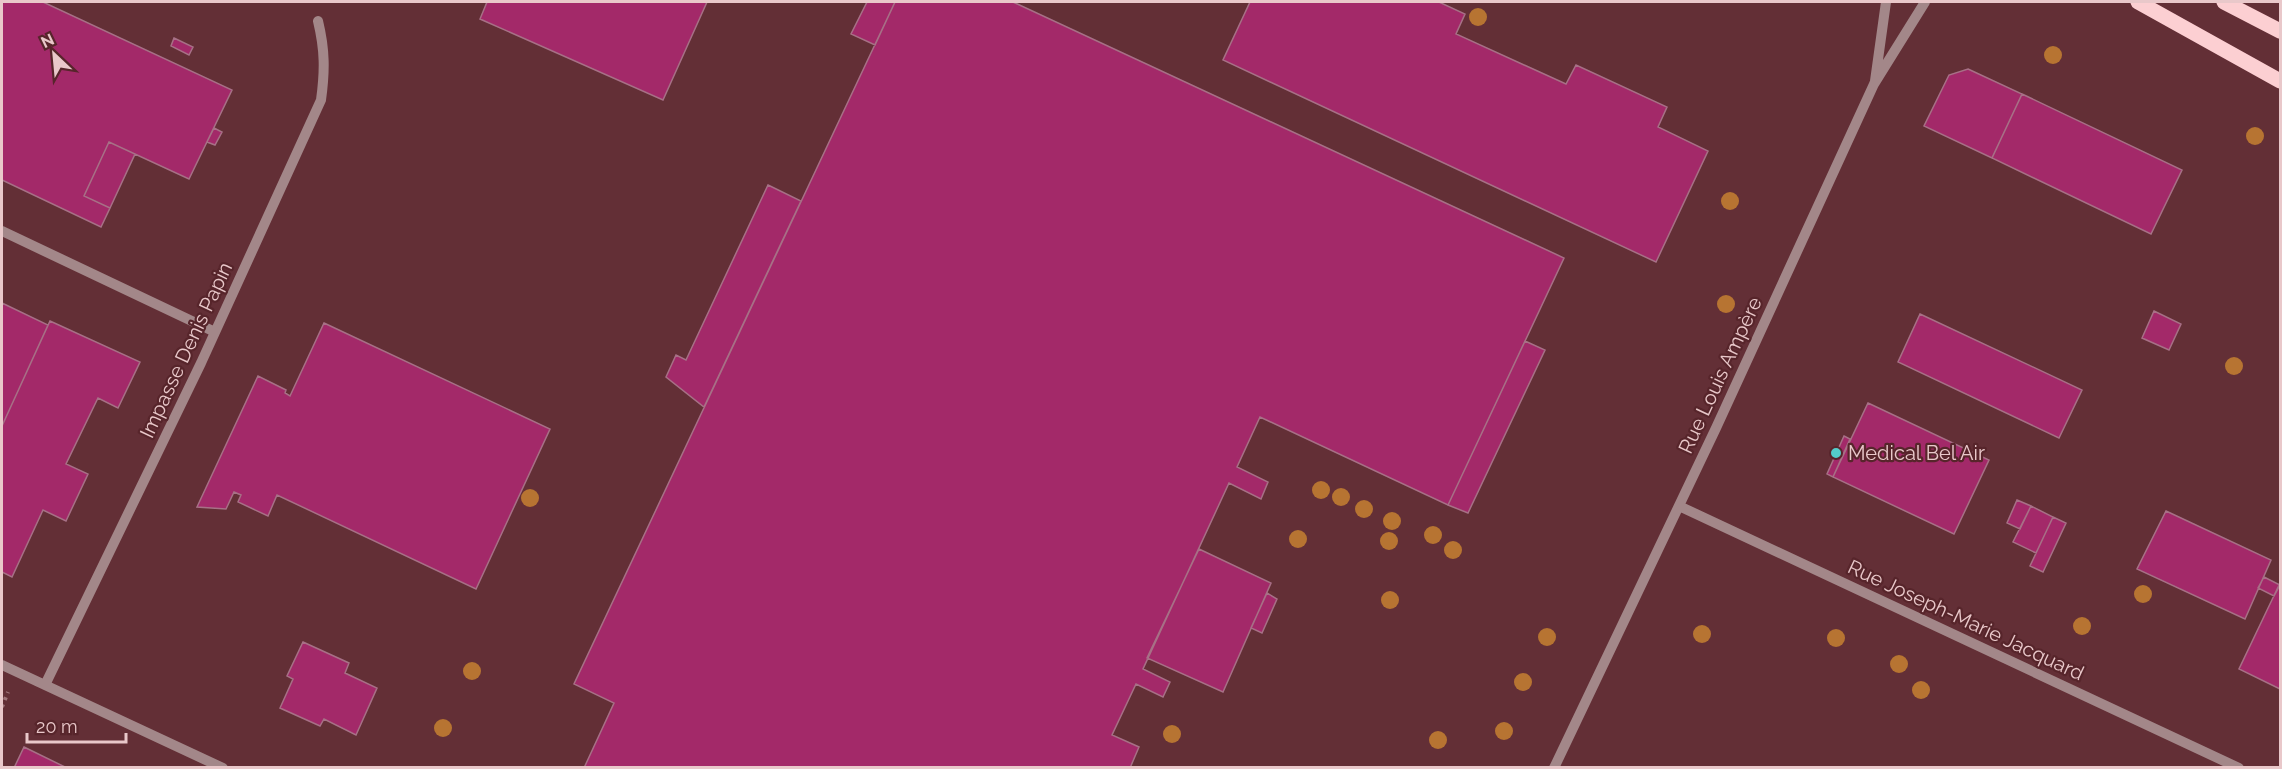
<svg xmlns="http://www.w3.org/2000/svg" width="2282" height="769" font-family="Raleway,sans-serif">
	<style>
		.building { fill: #a32969; stroke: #a77086; stroke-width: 1.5 }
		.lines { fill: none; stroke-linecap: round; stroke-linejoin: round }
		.path { stroke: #9f7479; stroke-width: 4; stroke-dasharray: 3 4.5; stroke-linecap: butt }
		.minor { stroke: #a38789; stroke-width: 10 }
		.major { stroke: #fccfd2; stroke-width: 15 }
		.tree { fill: #b77432 }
		.poi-dot { fill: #53cdcb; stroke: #57252b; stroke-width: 2 }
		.labels { text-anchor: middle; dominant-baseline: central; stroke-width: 4.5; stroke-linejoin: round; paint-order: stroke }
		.street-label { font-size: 20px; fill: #e9c8ca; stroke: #57252b }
		.poi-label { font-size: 20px; fill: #e9c8ca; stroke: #57252b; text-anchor: start }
	</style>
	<rect width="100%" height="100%" fill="#632f36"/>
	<path class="building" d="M 2,2 L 43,2 L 232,90 L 189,179 L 109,142 L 84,196 L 110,208 L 101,227 L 2,180 Z
		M 487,2 L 707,2 L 663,100 L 480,19 Z
		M 867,2 L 895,2 L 875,45 L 851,34 Z
		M 895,2 L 1013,2 L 1564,258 L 1448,505 L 1260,417 L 1237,467 L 1268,482 L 1261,499 L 1229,483 L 1143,669 L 1170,682 L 1163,697 L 1136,684 L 1112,735 L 1139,747 L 1130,768 L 584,768 L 614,703 L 574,684 Z
		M 1250,2 L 1439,2 L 1465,14 L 1456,34 L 1566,84 L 1576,65 L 1667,107 L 1658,127 L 1708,151 L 1656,262 L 1223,60 Z
		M 174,38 L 193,47 L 189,55 L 171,46 Z
		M 1968,69 L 2022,94 L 1992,158 L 1924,126 L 1949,75 Z
		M 2022,94 L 2182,170 L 2151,234 L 1992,158 Z
		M 214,128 L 222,132 L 215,145 L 207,142 Z
		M 109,142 L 135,154 L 110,208 L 84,196 Z
		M 768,185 L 801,201 L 704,407 L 666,377 L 676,355 L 686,360 Z
		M 2,303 L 48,325 L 2,426 Z
		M 2154,311 L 2181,324 L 2169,350 L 2142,338 Z
		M 1920,314 L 2082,390 L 2059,438 L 1898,362 Z
		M 50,321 L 140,362 L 118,408 L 98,398 L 66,464 L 88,474 L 66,521 L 43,510 L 12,577 L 2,572 L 2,426 Z
		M 324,323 L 550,429 L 476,589 L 277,495 L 268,516 L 238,502 L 241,495 L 234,492 L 226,509 L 197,507 L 258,376 L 286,390 L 285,393 L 290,396 Z
		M 1525,341 L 1545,350 L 1468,513 L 1448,505 Z
		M 1868,403 L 1989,460 L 1954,534 L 1833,477 Z
		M 1844,436 L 1850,439 L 1833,477 L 1827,474 Z
		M 2017,500 L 2031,506 L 2020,529 L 2007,523 Z
		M 2031,506 L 2053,517 L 2036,553 L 2013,542 Z
		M 2166,511 L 2271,560 L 2245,619 L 2137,569 Z
		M 2053,517 L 2066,523 L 2043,572 L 2030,566 Z
		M 1199,549 L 1271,583 L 1223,692 L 1147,658 Z
		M 2264,577 L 2280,585 L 2274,596 L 2258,588 Z
		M 2280,583 L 2280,689 L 2239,669 Z
		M 1267,593 L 1277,599 L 1262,633 L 1251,628 Z
		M 303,642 L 349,663 L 345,673 L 377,688 L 356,735 L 324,719 L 320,726 L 280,708 L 293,679 L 287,676 Z
		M 24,747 L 67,768 L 14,768 Z"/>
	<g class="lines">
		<path class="path" d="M 2,707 L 8,692"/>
		<path class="minor" d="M 1875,81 L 1886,2
			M 2,231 L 215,332
			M 1679,506 L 2239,768
			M 2,665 L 223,768
			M 45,685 L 201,363 L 321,100 C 325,71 325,50 318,21
			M 1554,768 L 1716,428 L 1874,84 L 1925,2"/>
		<path class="major" d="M 2138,2 L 2280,81
			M 2224,2 L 2280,31"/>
	</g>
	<g class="tree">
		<circle cx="1478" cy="17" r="9"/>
		<circle cx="2053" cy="55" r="9"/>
		<circle cx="2255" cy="136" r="9"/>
		<circle cx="1730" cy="201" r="9"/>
		<circle cx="1726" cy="304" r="9"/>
		<circle cx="2234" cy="366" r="9"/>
		<circle cx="1321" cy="490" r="9"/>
		<circle cx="1341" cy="497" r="9"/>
		<circle cx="530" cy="498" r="9"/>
		<circle cx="1364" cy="509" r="9"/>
		<circle cx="1392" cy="521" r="9"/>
		<circle cx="1433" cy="535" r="9"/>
		<circle cx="1298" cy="539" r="9"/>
		<circle cx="1389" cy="541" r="9"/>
		<circle cx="1453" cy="550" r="9"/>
		<circle cx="2143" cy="594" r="9"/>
		<circle cx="1390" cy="600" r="9"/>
		<circle cx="2082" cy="626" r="9"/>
		<circle cx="1702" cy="634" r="9"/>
		<circle cx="1547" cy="637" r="9"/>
		<circle cx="1836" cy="638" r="9"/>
		<circle cx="1899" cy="664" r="9"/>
		<circle cx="472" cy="671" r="9"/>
		<circle cx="1523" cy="682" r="9"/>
		<circle cx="1921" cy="690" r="9"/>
		<circle cx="443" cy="728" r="9"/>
		<circle cx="1504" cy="731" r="9"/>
		<circle cx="1172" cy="734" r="9"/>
		<circle cx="1438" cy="740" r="9"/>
	</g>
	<circle class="poi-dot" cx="1836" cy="453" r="6"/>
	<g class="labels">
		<g class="street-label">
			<text transform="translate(186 350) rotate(-65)">Impasse Denis Papin</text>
			<text transform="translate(1720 375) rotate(-65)">Rue Louis Ampère</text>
			<text transform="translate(1966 620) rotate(25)">Rue Joseph-Marie Jacquard</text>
		</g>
		<g class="poi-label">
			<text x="1848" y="453">Medical Bel Air</text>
		</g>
	</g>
	<rect width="2282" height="769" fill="none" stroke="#e9c8ca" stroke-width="6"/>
	<g transform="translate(54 54) rotate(334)" stroke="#57252b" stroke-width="4.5" paint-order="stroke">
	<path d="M0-4.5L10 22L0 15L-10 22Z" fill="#e9c8ca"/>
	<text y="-9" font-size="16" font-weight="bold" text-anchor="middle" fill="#e9c8ca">N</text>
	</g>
	<path d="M27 733v9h99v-9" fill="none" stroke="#e9c8ca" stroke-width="3"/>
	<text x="36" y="733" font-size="18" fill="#e9c8ca" stroke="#57252b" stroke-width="4.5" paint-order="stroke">20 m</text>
</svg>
